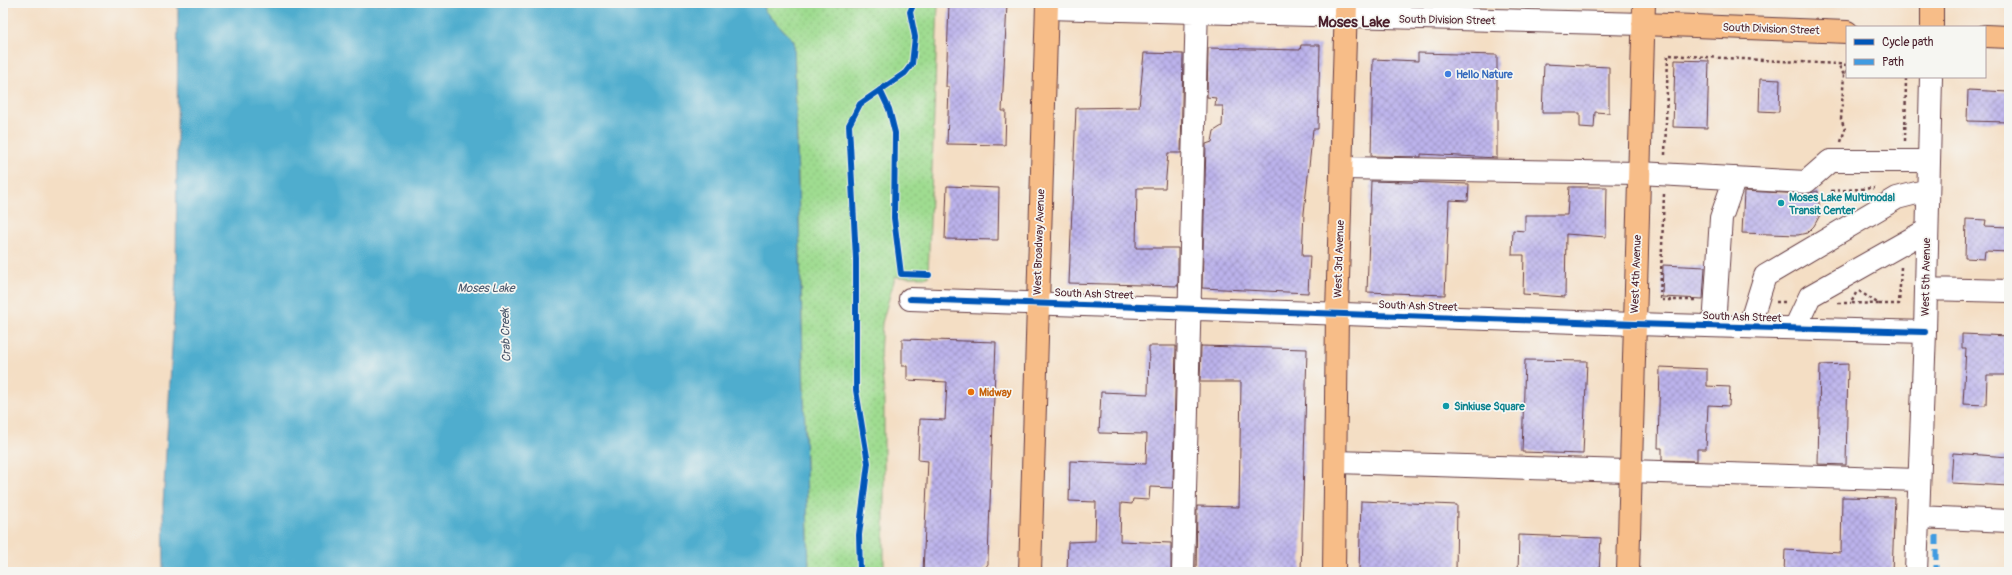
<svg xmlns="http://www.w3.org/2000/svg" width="2012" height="575" font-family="Pangolin,sans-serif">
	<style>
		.park { fill: url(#park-dots); stroke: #747e5e }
		.water { fill: #4fadce; stroke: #4c667c }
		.building { fill: url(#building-cross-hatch) }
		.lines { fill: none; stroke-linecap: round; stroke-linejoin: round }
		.minor-casing { stroke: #643c42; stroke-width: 24 }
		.major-casing { stroke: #643c42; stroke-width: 24 }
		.path { stroke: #643c42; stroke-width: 2.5; stroke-dasharray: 3 3; stroke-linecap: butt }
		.minor { stroke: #fff; stroke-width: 22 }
		.major { stroke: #f7bd88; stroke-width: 22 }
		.quiet { stroke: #409be1; stroke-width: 5; stroke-dasharray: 10 5; stroke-linecap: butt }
		.cycleway-casing { stroke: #f6f6f2; stroke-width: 8 }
		.cycleway { stroke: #0057b8; stroke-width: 6 }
		.shop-dot { fill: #3f7fe0; stroke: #f6f6f2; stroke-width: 1.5 }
		.culture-dot { fill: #0f9aa8; stroke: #f6f6f2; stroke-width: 1.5 }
		.food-dot { fill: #e8710a; stroke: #f6f6f2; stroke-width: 1.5 }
		.labels { text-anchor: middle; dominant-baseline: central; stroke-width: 3.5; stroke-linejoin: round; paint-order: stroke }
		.street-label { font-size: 11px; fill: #4a1f2b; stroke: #f6f6f2 }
		.shop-label { font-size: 11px; font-weight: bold; fill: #366cbe; stroke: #f6f6f2; text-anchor: start }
		.culture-label { font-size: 11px; font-weight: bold; fill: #0d838f; stroke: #f6f6f2; text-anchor: start }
		.food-label { font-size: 11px; font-weight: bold; fill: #c56008; stroke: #f6f6f2; text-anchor: start }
		.water-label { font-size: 12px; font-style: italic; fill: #4c586c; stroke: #f6f6f2 }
		.district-label { font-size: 15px; font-weight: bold; fill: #4a1f2b; stroke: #f6f6f2 }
	</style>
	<defs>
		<pattern id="park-dots" width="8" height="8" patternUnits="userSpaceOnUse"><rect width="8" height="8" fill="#9fdc90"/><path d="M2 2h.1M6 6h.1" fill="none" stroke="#8abc7c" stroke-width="1.8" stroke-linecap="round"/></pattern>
		<pattern id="building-cross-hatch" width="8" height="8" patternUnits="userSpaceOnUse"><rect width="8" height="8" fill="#bcb3ec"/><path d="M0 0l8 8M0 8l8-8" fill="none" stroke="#9b91bf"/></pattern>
	</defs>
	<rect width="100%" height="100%" fill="#f6f6f2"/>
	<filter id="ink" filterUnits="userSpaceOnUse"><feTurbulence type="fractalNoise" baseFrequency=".025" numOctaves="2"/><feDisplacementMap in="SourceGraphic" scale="8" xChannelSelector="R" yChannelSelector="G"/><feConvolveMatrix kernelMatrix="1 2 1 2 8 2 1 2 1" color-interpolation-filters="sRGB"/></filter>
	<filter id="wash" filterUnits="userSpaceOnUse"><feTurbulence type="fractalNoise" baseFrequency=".012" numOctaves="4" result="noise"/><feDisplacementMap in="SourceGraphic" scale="16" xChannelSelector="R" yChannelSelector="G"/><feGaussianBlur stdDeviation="0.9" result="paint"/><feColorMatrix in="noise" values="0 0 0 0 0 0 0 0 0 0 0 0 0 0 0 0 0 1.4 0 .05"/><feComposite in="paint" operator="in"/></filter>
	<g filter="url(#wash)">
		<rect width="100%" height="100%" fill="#f4dec4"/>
		<path class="park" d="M 764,3 L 938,3 L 928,277 L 895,277 L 882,323 L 880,355 L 884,393 L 884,572 L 809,572 L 794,41 L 765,11 Z"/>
		<path class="water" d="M 178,3 L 764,3 L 765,11 L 794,41 L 809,572 L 164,572 L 163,504 L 176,278 Z"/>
		<g id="blocks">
			<path class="building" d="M 949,3 L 1007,3 L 1002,111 L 1006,111 L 1005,145 L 947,144 L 949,87 L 946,87 Z
				M 1301,45 L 1320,45 L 1318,129 L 1313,129 L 1304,213 L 1302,256 L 1310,256 L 1308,293 L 1202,288 L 1206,144 L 1212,142 L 1214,131 L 1222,126 L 1223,106 L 1215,106 L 1216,98 L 1207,97 L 1208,48 L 1300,50 Z
				M 1144,53 L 1183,54 L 1181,153 L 1168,153 L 1165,188 L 1137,188 L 1136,248 L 1178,248 L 1178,286 L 1069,283 L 1076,108 L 1139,107 Z
				M 1418,53 L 1497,55 L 1497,158 L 1421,154 L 1421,157 L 1371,156 L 1373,59 L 1418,61 Z
				M 1675,60 L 1709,61 L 1707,128 L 1673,127 Z
				M 1544,64 L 1609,67 L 1609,113 L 1595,112 L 1594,128 L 1580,127 L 1580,113 L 1542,113 Z
				M 1760,79 L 1780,80 L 1779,112 L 1759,111 Z
				M 1968,90 L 2009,92 L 2009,122 L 1967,121 Z
				M 1371,181 L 1469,184 L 1468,201 L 1449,200 L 1445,295 L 1367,292 Z
				M 947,186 L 999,188 L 998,240 L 945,239 Z
				M 1569,187 L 1607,187 L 1606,237 L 1566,234 L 1565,297 L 1523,294 L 1524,255 L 1512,255 L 1513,230 L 1525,231 L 1525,215 L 1567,215 Z
				M 1744,191 L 1805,194 L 1818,191 L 1820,215 L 1814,226 L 1807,233 L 1798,235 L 1742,233 Z
				M 1966,219 L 1986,220 L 1985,226 L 2009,227 L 2009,252 L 1985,251 L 1984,259 L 1965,258 Z
				M 1663,265 L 1705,267 L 1703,299 L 1662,297 Z
				M 1962,334 L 2009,336 L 2009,375 L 1987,375 L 1986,405 L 1963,404 L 1966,348 L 1962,348 Z
				M 902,339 L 996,342 L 988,558 L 988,564 L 982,572 L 923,572 L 928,461 L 918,460 L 920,419 L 945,420 L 947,382 L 907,380 L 907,366 L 902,366 Z
				M 1149,346 L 1176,346 L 1173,488 L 1150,487 L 1149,500 L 1133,499 L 1132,504 L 1121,503 L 1120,541 L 1171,543 L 1171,572 L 1067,572 L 1068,542 L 1095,541 L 1096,502 L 1069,501 L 1070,461 L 1146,464 L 1147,434 L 1099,433 L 1101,392 L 1148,394 Z
				M 1201,346 L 1307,349 L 1301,572 L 1196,572 L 1197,506 L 1239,507 L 1241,382 L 1200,382 Z
				M 1525,360 L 1587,361 L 1583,454 L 1522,452 Z
				M 1848,364 L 1846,465 L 1818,464 L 1820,365 Z
				M 1660,367 L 1707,369 L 1707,386 L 1730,387 L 1729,406 L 1708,405 L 1706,449 L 1697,449 L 1697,461 L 1662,460 L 1662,448 L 1658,448 Z
				M 1953,453 L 2009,457 L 2009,486 L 1951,483 Z
				M 1842,497 L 1895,498 L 1892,572 L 1784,572 L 1785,550 L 1841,553 Z
				M 1361,501 L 1457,505 L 1456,572 L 1359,572 Z
				M 1519,535 L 1601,538 L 1599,572 L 1518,572 Z"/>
		</g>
	</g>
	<g filter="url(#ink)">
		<use href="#blocks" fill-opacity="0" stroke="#643c42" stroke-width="1"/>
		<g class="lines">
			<defs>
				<path id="minor" d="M 1047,8 L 1643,24
					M 1342,168 L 1639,173 L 1806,182 L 1830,161 L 1929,161
					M 1926,289 L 2009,291
					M 910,299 L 1635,324 L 1925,332
					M 1714,326 L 1721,218 L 1735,178
					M 1749,327 L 1765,276 L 1897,198 L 1928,190
					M 1795,328 L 1810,296 L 1927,230
					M 1336,462 L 1919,480
					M 1918,517 L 2009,521
					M 1183,572 L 1197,3
					M 1916,572 L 1925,332 L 1931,77"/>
				<path id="major" d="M 1643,24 L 1847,32
					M 1932,27 L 1932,3
					M 1985,36 L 2009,37
					M 1030,572 L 1047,3
					M 1334,572 L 1337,313 L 1346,3
					M 1628,572 L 1644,3"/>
			</defs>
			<use href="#minor" class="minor-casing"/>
			<use href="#major" class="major-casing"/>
			<path class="path" d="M 1847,65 L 1838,64 L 1844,75 L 1847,70
				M 1905,141 L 1906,77
				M 1841,142 L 1845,129 L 1841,119 L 1844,75
				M 1665,155 L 1668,55 L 1838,64
				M 1831,191 L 1875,188
				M 1664,194 L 1660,300 L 1697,300
				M 1856,293 L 1851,303 L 1879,304 L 1859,291
				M 1776,302 L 1787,302
				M 1838,303 L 1851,303
				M 1879,304 L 1899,304 L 1901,267"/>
			<use href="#minor" class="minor"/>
			<use href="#major" class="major"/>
			<path class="quiet" d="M 1936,535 L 1936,572"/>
			<defs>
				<path id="cycleway" d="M 880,90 L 889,109 L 895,133 L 894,218 L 901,274 L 929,275
					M 910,299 L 1635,324 L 1925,332
					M 860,572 L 859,535 L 868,463 L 856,390 L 856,259 L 849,125 L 860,104 L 905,73 L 912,64 L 915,37 L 910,12 L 914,3"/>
			</defs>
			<use href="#cycleway" class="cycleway-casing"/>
			<use href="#cycleway" class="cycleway"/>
		</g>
	</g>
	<circle class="shop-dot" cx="1448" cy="74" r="4"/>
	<g class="culture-dot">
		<circle cx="1781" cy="203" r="4"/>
		<circle cx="1446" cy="406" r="4"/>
	</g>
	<circle class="food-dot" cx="971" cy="392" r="4"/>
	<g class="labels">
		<g class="street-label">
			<text transform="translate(1447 20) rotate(1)">South Division Street</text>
			<text transform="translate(1771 29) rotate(2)">South Division Street</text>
			<text transform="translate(1039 242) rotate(-88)">West Broadway Avenue</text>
			<text transform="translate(1339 259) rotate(-88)">West 3rd Avenue</text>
			<text transform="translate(1636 274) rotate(-88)">West 4th Avenue</text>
			<text transform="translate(1926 277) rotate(-89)">West 5th Avenue</text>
			<text transform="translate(1094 294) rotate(2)">South Ash Street</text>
			<text transform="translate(1418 306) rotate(2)">South Ash Street</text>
			<text transform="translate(1742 317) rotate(2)">South Ash Street</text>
		</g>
		<g class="shop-label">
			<text x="1456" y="74">Hello Nature</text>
		</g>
		<g class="culture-label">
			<text x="1789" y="197">Moses Lake Multimodal<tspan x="1789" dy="13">Transit Center</tspan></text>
			<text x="1454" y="406">Sinkiuse Square</text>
		</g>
		<g class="food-label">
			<text x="979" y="392">Midway</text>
		</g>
		<g class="water-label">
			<text x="486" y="288">Moses Lake</text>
			<text transform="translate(506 335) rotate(-92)">Crab Creek</text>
		</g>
		<g class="district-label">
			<text x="1354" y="22">Moses Lake</text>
		</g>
	</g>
	<rect width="2012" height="575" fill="none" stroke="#f6f6f2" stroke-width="16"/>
	<rect x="1846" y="26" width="140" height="52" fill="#f6f6f2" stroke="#b1a0a2"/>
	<rect x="1854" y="39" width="20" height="6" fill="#0057b8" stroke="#b1a0a2"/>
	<text x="1882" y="46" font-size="12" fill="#4a1f2b">Cycle path</text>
	<rect x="1854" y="59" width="20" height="6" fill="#409be1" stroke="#b1a0a2"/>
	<text x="1882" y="66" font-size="12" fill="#4a1f2b">Path</text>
</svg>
